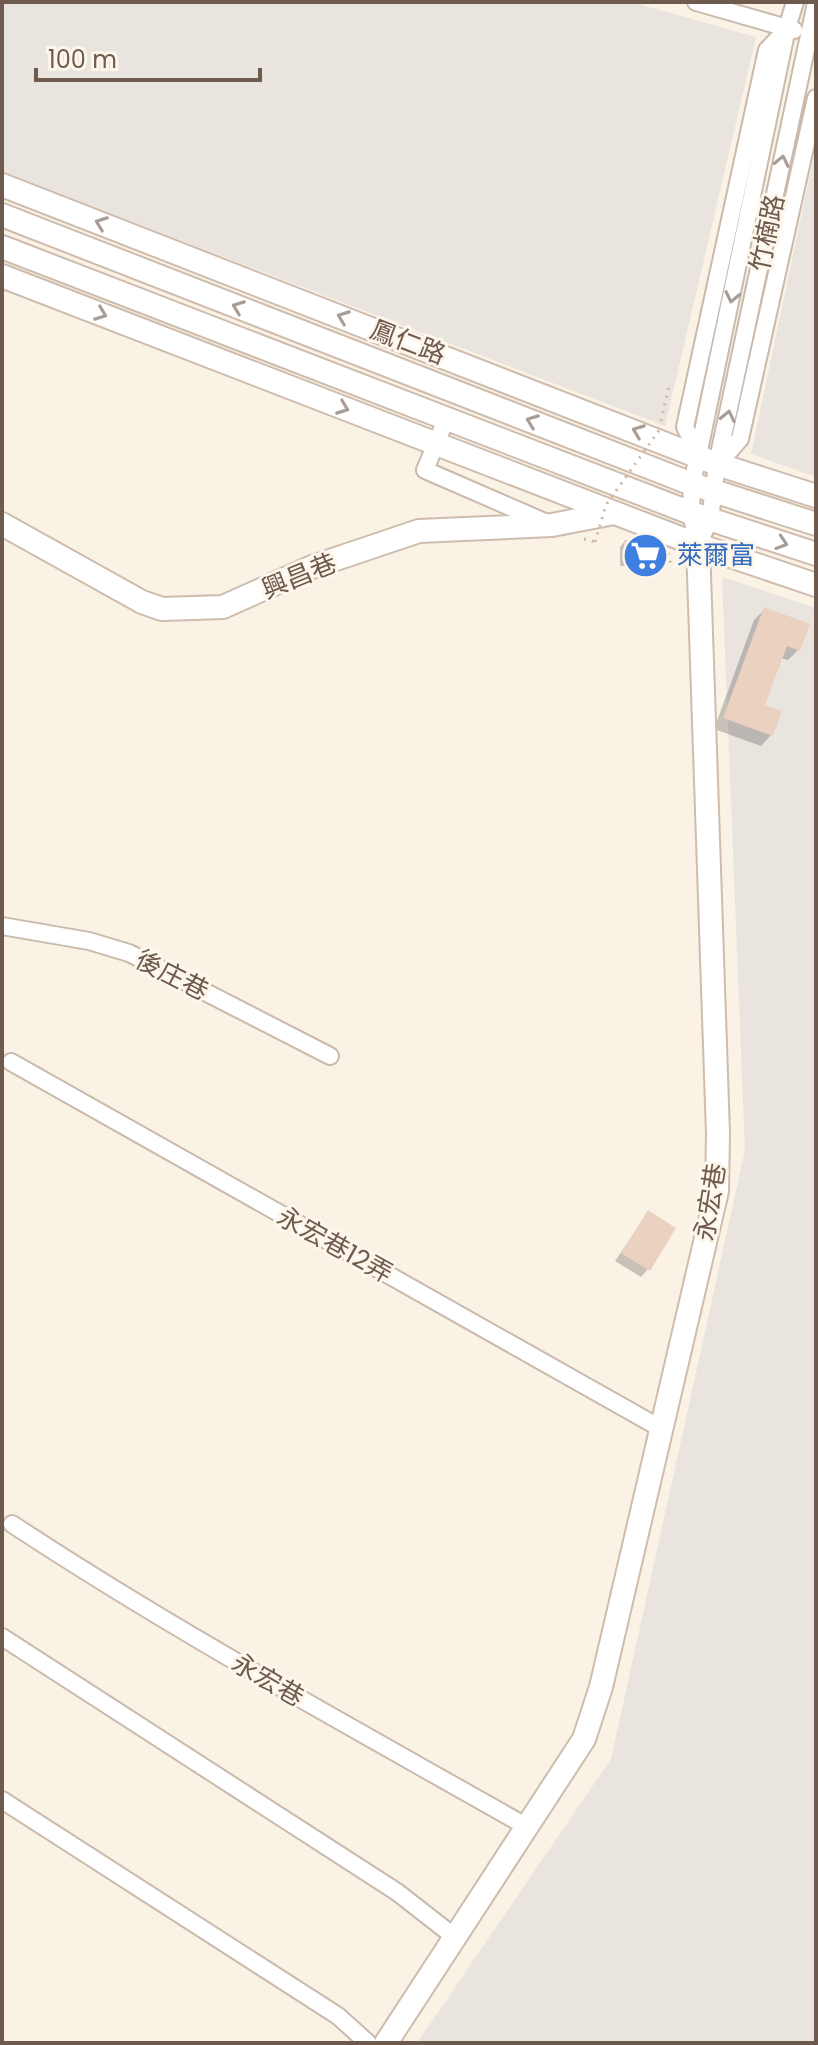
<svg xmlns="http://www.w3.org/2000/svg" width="818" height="2045" font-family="Poppins,'Noto Sans TC',sans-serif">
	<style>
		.industrial { fill: #eae4df }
		.shadow { fill: #0003 }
		.building { fill: #ebd2c0 }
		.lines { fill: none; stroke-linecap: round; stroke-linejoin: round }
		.street-casing { stroke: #c9baad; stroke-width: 20 }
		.secondary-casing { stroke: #cebcae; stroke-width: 26 }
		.path { stroke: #d0b6a4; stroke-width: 3; stroke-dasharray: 2 6; stroke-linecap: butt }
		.street { stroke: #fff; stroke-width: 16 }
		.secondary { stroke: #fff; stroke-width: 22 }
		.path-bridge { stroke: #d0b6a4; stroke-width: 3; stroke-dasharray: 2 6; stroke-linecap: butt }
		.oneway { stroke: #a99c95 }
		.labels { text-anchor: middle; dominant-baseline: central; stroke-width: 6; stroke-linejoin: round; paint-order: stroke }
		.street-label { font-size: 26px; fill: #6f5a4e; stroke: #fdf6eb }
		.shop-label { font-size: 26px; fill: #366cbe; stroke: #fdf6eb; text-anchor: start }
	</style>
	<rect width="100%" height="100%" fill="#f9f2e5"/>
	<path class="industrial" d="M 2,2 L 631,2 L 756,37 L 665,426 L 2,172 Z
		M 816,146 L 816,477 L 751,454 Z
		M 722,577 L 816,608 L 816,2043 L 417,2043 L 611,1759 L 745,1150 Z"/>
	<path class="shadow" d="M 624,542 L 665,559 L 660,564 L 620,566 L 620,547 Z
		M 764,610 L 798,650 L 788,660 L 780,658 L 763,706 L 771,735 L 761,746 L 714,729 L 754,620 Z
		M 648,1213 L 648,1269 L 641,1277 L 615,1261 Z"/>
	<path class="building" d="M 654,539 L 667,549 L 667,560 L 624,562 L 624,540 Z
		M 764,607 L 810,624 L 800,651 L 787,646 L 765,705 L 782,711 L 773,736 L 723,718 Z
		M 648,1210 L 676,1228 L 650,1271 L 621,1253 Z"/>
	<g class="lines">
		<defs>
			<path id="street" d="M 696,2 L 794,30
				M 447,417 L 425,470 L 547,523
				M 699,455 L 685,427 L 767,50 L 787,29
				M 719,463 L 740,439 L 816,98
				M 698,545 L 710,519 L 717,464 L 816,3
				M 698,545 L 691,513 L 692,484 L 787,28 L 795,2
				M 2,926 L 89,941 L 129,953 L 330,1056
				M 11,1062 L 660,1428
				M 12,1524 C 179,1634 355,1729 529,1828
				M 2,1637 L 397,1892 L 456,1938
				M 2,1800 L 338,2016 L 368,2043"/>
			<path id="secondary" d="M 2,185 L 717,464 L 816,496
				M 2,215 L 692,484 L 816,524
				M 2,247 L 691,513 L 816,554
				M 2,276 L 698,545 L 816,585
				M 2,524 L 142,602 L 162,609 L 223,607 L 312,567 L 419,531 L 552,525 L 614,513
				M 386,2043 L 584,1739 L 601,1687 L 717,1191 L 718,1134 L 698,545"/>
		</defs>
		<use href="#street" class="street-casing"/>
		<use href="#secondary" class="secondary-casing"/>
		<path class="path" d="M 661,421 L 669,386
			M 584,539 L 595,542
			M 668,553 L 671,565"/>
		<use href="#street" class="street"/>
		<use href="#secondary" class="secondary"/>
		<path class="path-bridge" d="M 595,542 L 606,505 L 660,429"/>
	</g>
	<defs><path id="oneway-chevron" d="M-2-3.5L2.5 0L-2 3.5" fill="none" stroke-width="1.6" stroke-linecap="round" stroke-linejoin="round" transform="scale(2)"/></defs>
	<g class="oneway">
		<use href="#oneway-chevron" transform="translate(782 161) rotate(-78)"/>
		<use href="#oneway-chevron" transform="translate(101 223) rotate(-159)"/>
		<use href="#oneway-chevron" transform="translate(732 297) rotate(102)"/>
		<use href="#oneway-chevron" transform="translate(238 307) rotate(-159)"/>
		<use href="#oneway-chevron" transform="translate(101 314) rotate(21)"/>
		<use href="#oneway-chevron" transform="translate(343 317) rotate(-159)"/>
		<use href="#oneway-chevron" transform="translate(343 408) rotate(21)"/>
		<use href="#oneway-chevron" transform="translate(728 416) rotate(-78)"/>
		<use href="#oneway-chevron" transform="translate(532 421) rotate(-159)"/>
		<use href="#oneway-chevron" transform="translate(638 431) rotate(-159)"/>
		<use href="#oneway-chevron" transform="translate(782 543) rotate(18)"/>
	</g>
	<defs>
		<symbol id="supermarket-disc" viewBox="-11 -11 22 22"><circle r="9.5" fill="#3f7fe0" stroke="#fdf6eb"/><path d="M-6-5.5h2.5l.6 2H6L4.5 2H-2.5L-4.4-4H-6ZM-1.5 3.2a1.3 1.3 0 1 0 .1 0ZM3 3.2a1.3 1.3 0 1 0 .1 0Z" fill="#fff"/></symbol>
	</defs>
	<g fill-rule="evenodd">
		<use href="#supermarket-disc" x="620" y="530" width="51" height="51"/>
	</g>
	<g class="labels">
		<g class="street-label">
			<text transform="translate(767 233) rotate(-78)">竹楠路</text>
			<text transform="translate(408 342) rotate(21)">鳳仁路</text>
			<text transform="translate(299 576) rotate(-22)">興昌巷</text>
			<text transform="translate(172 975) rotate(27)">後庄巷</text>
			<text transform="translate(710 1202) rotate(-81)">永宏巷</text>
			<text transform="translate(335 1245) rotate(29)">永宏巷12弄</text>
			<text transform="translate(268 1680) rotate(30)">永宏巷</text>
		</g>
		<g class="shop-label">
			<text x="677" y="555">萊爾富</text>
		</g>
	</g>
	<rect width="818" height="2045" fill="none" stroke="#6f5a4e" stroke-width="8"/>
	<path d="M36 68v12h224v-12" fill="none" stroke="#6f5a4e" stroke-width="4"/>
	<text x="48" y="68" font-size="24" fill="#6f5a4e" stroke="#fdf6eb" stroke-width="6" paint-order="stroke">100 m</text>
</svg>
